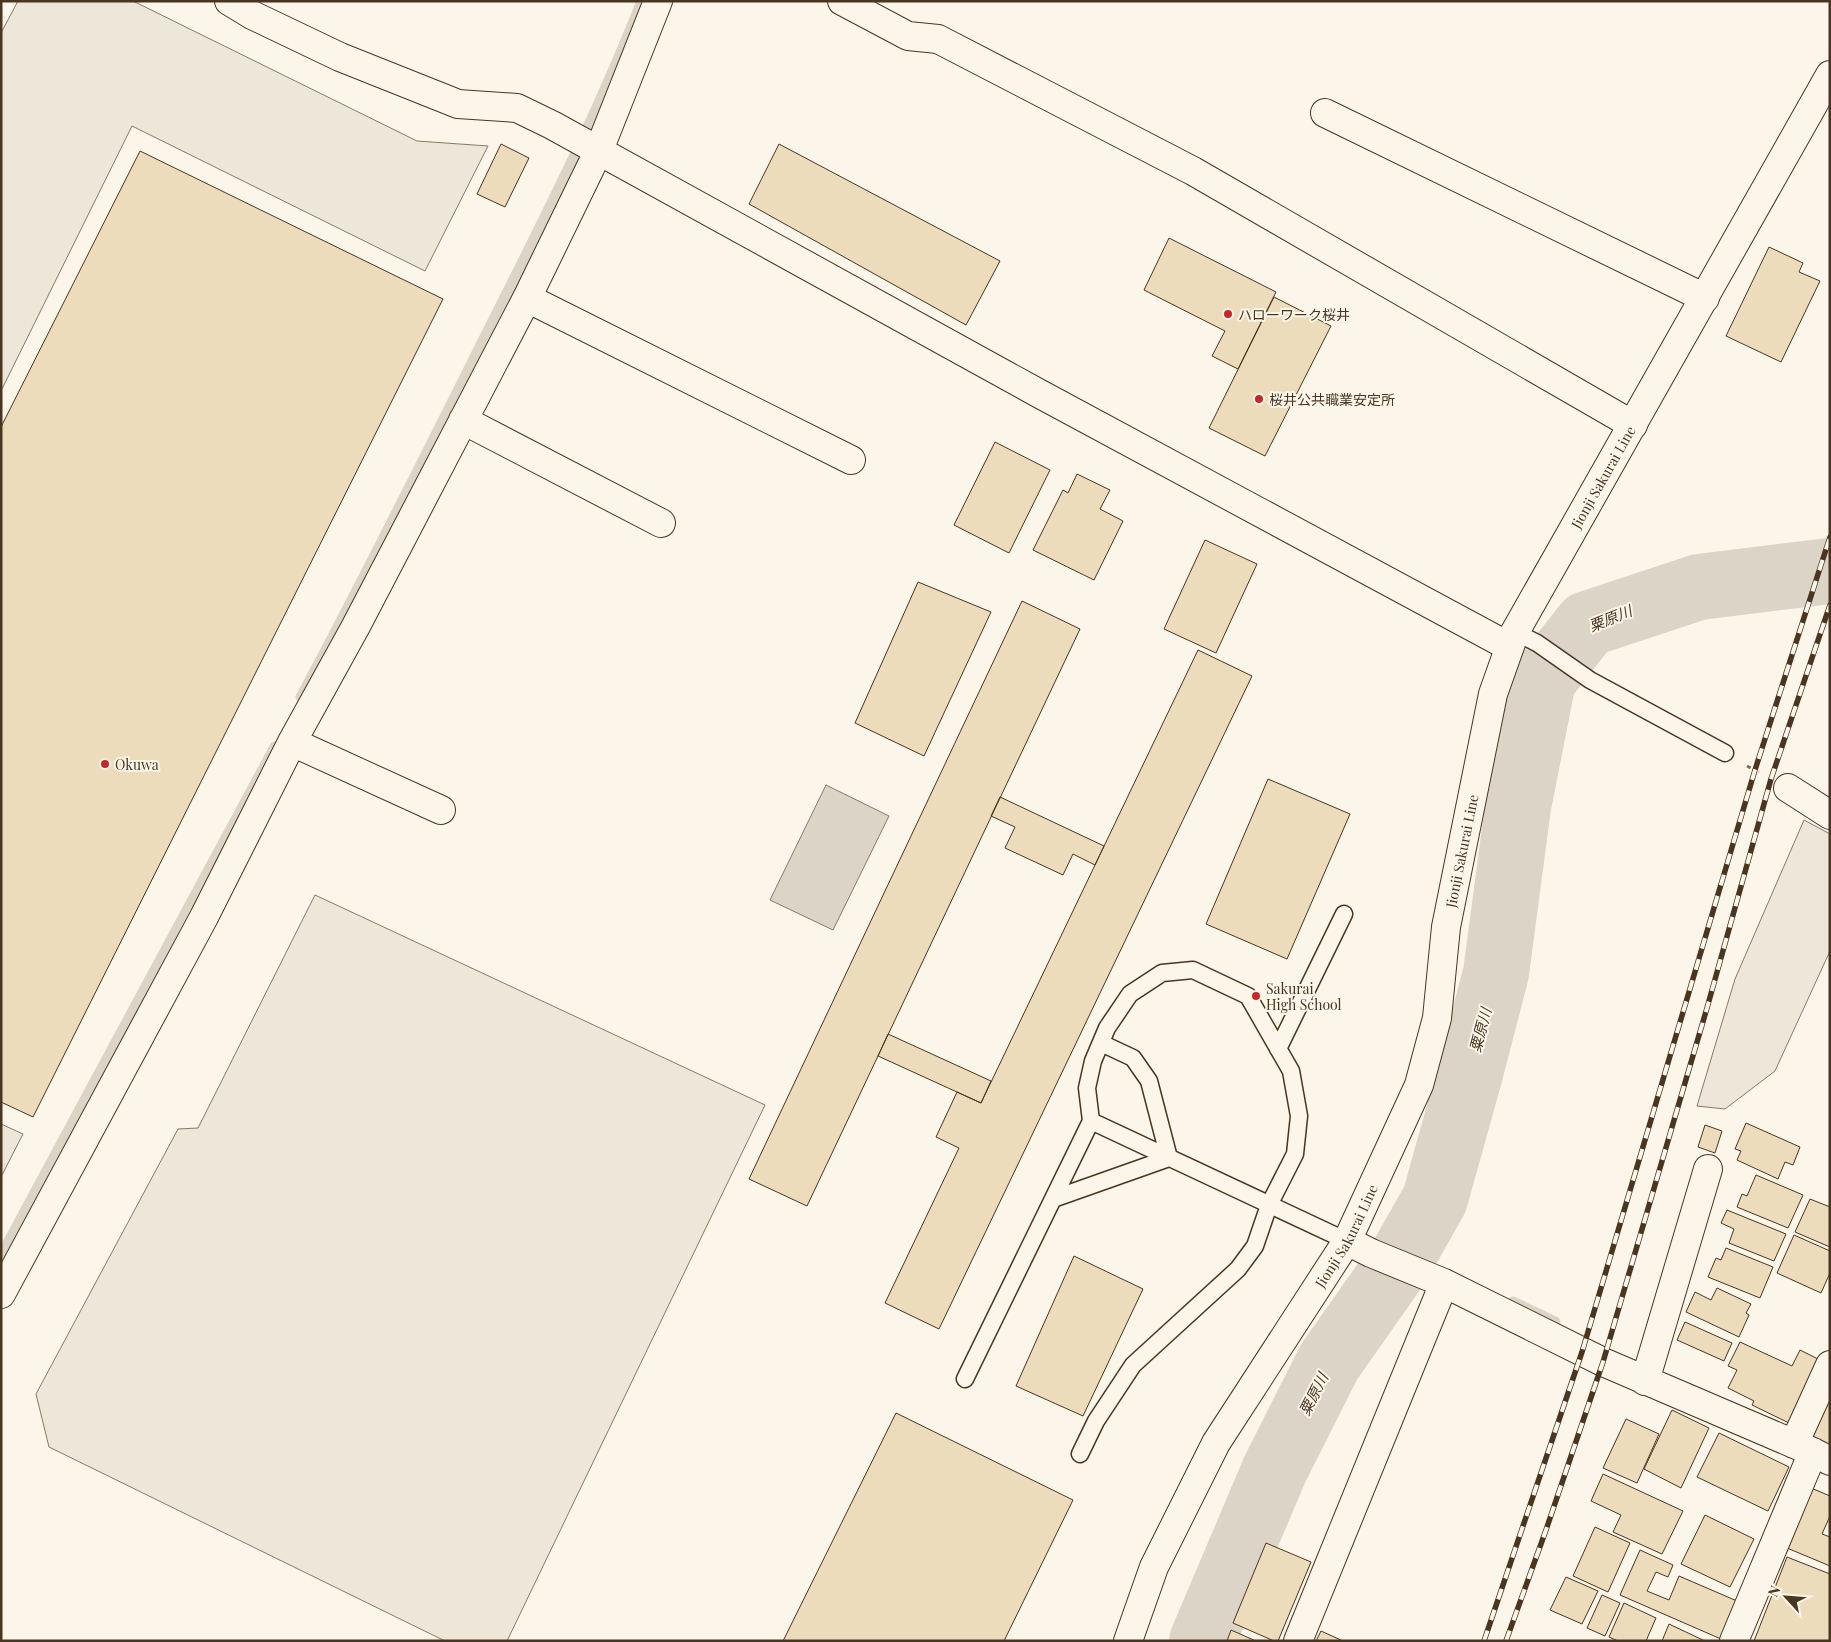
<svg xmlns="http://www.w3.org/2000/svg" width="1831" height="1642" font-family="'Playfair Display','Noto Sans JP',serif">
	<style>
		.green { fill: #ede6d9; stroke: #887966 }
		.parking { fill: #ede7d9; stroke: #887966 }
		.water { fill: #dcd4c6; stroke: #887966 }
		.lines { fill: none; stroke-linecap: round; stroke-linejoin: round }
		.stream { stroke: #dcd4c6; stroke-width: 11 }
		.river { stroke: #dcd4c6; stroke-width: 66 }
		.building { fill: #ecdcbc; stroke: #4a3520 }
		.lane-casing { stroke: #4a3520; stroke-width: 19 }
		.street-casing { stroke: #4a3520; stroke-width: 30 }
		.secondary-casing { stroke: #4a3520; stroke-width: 30 }
		.path { stroke: #7f6f5c; stroke-width: 3; stroke-dasharray: 4 2.5; stroke-linecap: butt }
		.lane { stroke: #fbf6e9; stroke-width: 16 }
		.street { stroke: #fbf6e9; stroke-width: 28 }
		.secondary { stroke: #fbf6e9; stroke-width: 28 }
		.rail-casing { stroke: #4a3520; stroke-width: 5.5 }
		.rail { stroke: #fbf6e9; stroke-width: 4; stroke-dasharray: 11; stroke-linecap: butt }
		.poi-dot { fill: #c62828; stroke: #fbf6e9; stroke-width: 2 }
		.labels { text-anchor: middle; dominant-baseline: central; stroke-width: 4; stroke-linejoin: round; paint-order: stroke }
		.poi-label { font-size: 14px; fill: #4a3520; stroke: #fbf6e9; text-anchor: start }
		.street-label { font-size: 14px; fill: #4a3520; stroke: #fbf6e9 }
		.water-label { font-size: 15px; font-style: italic; fill: #4a3520; stroke: #fbf6e9 }
	</style>
	<rect width="100%" height="100%" fill="#fbf6e9"/>
	<path class="green" d="M 1804,820 L 1830,834 L 1830,951 L 1775,1071 L 1725,1109 L 1697,1106 L 1735,979 Z
		M 315,895 L 765,1105 L 507,1641 L 445,1641 L 49,1447 L 36,1394 L 178,1129 L 198,1128 Z"/>
	<path class="parking" d="M 18,1 L 133,1 L 417,141 L 488,146 L 425,271 L 132,126 L 1,391 L 1,33 Z
		M 1,1124 L 23,1134 L 1,1177 Z"/>
	<path class="water" d="M 826,785 L 889,816 L 833,930 L 770,900 Z"/>
	<g class="lines">
		<path class="stream" d="M 301,697 C 365,578 425,457 485,337 C 541,226 597,116 642,1
			M 1,1256 L 275,747
			M 1513,1302 L 1555,1322"/>
		<path class="river" d="M 1202,1641 L 1275,1469 L 1329,1362 L 1400,1261 L 1435,1199 L 1469,1077 L 1496,973 L 1518,807 L 1543,680 L 1587,624 L 1699,587 L 1830,571"/>
	</g>
	<path class="building" d="M 501,144 L 529,158 L 505,207 L 477,194 Z
		M 779,144 L 1000,261 L 966,325 L 749,204 Z
		M 140,151 L 443,299 L 33,1117 L 1,1102 L 1,427 Z
		M 1169,238 L 1276,292 L 1238,369 L 1212,356 L 1225,331 L 1144,290 Z
		M 1769,247 L 1803,263 L 1799,272 L 1820,281 L 1781,362 L 1726,336 Z
		M 1274,297 L 1331,326 L 1265,456 L 1209,428 Z
		M 995,442 L 1050,470 L 1009,553 L 954,525 Z
		M 1077,474 L 1110,490 L 1100,509 L 1123,521 L 1094,580 L 1033,550 L 1063,490 L 1068,493 Z
		M 1205,540 L 1257,564 L 1216,653 L 1164,629 Z
		M 918,582 L 991,612 L 924,756 L 855,723 Z
		M 1022,601 L 1080,629 L 807,1206 L 749,1179 Z
		M 1198,650 L 1252,676 L 939,1329 L 885,1303 L 959,1148 L 936,1137 L 957,1092 L 981,1103 Z
		M 1268,779 L 1350,814 L 1287,959 L 1206,924 Z
		M 1000,797 L 1104,846 L 1095,865 L 1073,854 L 1063,875 L 1005,848 L 1015,827 L 991,816 Z
		M 888,1034 L 991,1081 L 981,1103 L 878,1056 Z
		M 1746,1123 L 1800,1147 L 1793,1165 L 1785,1162 L 1778,1179 L 1737,1160 L 1741,1151 L 1735,1149 Z
		M 1705,1125 L 1722,1131 L 1715,1153 L 1698,1147 Z
		M 1756,1175 L 1803,1195 L 1788,1228 L 1737,1207 L 1742,1194 L 1747,1196 Z
		M 1810,1199 L 1830,1207 L 1830,1247 L 1795,1232 Z
		M 1727,1210 L 1786,1234 L 1774,1261 L 1729,1243 L 1734,1229 L 1721,1223 Z
		M 1794,1235 L 1830,1251 L 1830,1273 L 1821,1293 L 1777,1273 Z
		M 1726,1248 L 1773,1267 L 1760,1298 L 1708,1277 L 1716,1258 L 1721,1260 Z
		M 1074,1256 L 1143,1289 L 1083,1416 L 1016,1386 Z
		M 1717,1288 L 1751,1304 L 1746,1313 L 1749,1315 L 1739,1337 L 1686,1312 L 1695,1292 L 1711,1300 Z
		M 1685,1322 L 1732,1343 L 1724,1361 L 1677,1340 Z
		M 1740,1342 L 1792,1366 L 1800,1350 L 1820,1360 L 1789,1423 L 1752,1405 L 1754,1401 L 1728,1388 L 1737,1370 L 1728,1366 Z
		M 1830,1395 L 1830,1445 L 1811,1436 Z
		M 1672,1410 L 1709,1428 L 1681,1488 L 1644,1469 Z
		M 896,1413 L 1073,1500 L 1004,1641 L 783,1641 Z
		M 1626,1419 L 1659,1434 L 1637,1483 L 1603,1468 Z
		M 1719,1433 L 1789,1467 L 1768,1511 L 1697,1477 Z
		M 1603,1474 L 1683,1511 L 1662,1554 L 1613,1532 L 1621,1515 L 1591,1501 Z
		M 1811,1488 L 1830,1496 L 1830,1516 L 1822,1534 L 1830,1537 L 1830,1566 L 1787,1548 Z
		M 1705,1515 L 1754,1539 L 1730,1587 L 1681,1564 Z
		M 1595,1527 L 1630,1543 L 1608,1592 L 1573,1576 Z
		M 1266,1543 L 1311,1562 L 1278,1641 L 1274,1641 L 1233,1623 Z
		M 1640,1550 L 1673,1565 L 1668,1577 L 1656,1572 L 1647,1591 L 1669,1600 L 1679,1576 L 1737,1601 L 1721,1639 L 1620,1595 Z
		M 1787,1557 L 1830,1574 L 1830,1641 L 1754,1641 Z
		M 1566,1577 L 1598,1591 L 1582,1624 L 1550,1610 Z
		M 1602,1595 L 1620,1603 L 1605,1636 L 1587,1628 Z
		M 1624,1603 L 1656,1618 L 1646,1641 L 1618,1641 L 1609,1637 Z
		M 1669,1624 L 1705,1641 L 1662,1641 Z
		M 1231,1630 L 1256,1641 L 1227,1641 Z
		M 1321,1631 L 1343,1641 L 1316,1641 Z"/>
	<g class="lines">
		<defs>
			<path id="lane" d="M 1515,632 L 1537,643 L 1590,680 L 1725,753
				M 1278,1049 L 1344,914
				M 1091,1121 L 1347,1241
				M 1053,1199 L 1169,1158 L 1149,1081 L 1133,1058 L 1101,1043
				M 965,1379 L 1091,1121 L 1087,1088 L 1093,1061 L 1107,1028 L 1130,994 L 1162,973 L 1193,970 L 1248,996 L 1291,1071 L 1299,1116 L 1295,1154 L 1269,1205 L 1255,1246 L 1238,1269 L 1133,1365 L 1096,1421 L 1080,1454"/>
			<path id="street" d="M 842,1 L 908,36 L 938,39 L 1193,171 L 1633,425
				M 1325,113 L 1705,298
				M 527,298 L 851,460
				M 463,420 L 661,523
				M 292,742 L 441,810
				M 1788,788 L 1830,815
				M 1347,1241 L 1371,1253 L 1444,1283 L 1603,1362 L 1813,1452 L 1830,1461
				M 1,1294 L 204,917 L 292,742 L 356,626 L 527,298 L 599,150 L 658,1
				M 1645,1381 L 1708,1169
				M 1794,1444 L 1830,1365
				M 1298,1641 L 1444,1283
				M 1734,1641 L 1813,1452"/>
			<g id="secondary">
				<path d="M 229,1 L 252,15 L 340,57 L 458,104 L 517,108 L 552,125 L 1040,394 L 1508,646"/>
				<path id="s1" d="M 1128,1641 L 1154,1567 L 1216,1443 L 1347,1241 L 1419,1085 L 1437,1018 L 1446,927 L 1493,694 L 1515,632 L 1830,75"/>
			</g>
		</defs>
		<use href="#lane" class="lane-casing"/>
		<use href="#street" class="street-casing"/>
		<use href="#secondary" class="secondary-casing"/>
		<path class="path" d="M 1747,766 L 1759,772"/>
		<use href="#lane" class="lane"/>
		<use href="#street" class="street"/>
		<use href="#secondary" class="secondary"/>
		<defs>
			<path id="rail" d="M 1484,1641 L 1582,1352 L 1755,770 L 1830,537
				M 1506,1641 L 1546,1530 L 1603,1362 L 1707,1008 L 1771,779 L 1830,605"/>
		</defs>
		<use href="#rail" class="rail-casing"/>
		<use href="#rail" class="rail"/>
	</g>
	<g class="poi-dot">
		<circle cx="1228" cy="314" r="5"/>
		<circle cx="1259" cy="399" r="5"/>
		<circle cx="105" cy="764" r="5"/>
		<circle cx="1256" cy="996" r="5"/>
	</g>
	<g class="labels">
		<g class="poi-label">
			<text x="1238" y="314">ハローワーク桜井</text>
			<text x="1269" y="399">桜井公共職業安定所</text>
			<text x="115" y="764">Okuwa</text>
			<text x="1266" y="988">Sakurai<tspan x="1266" dy="16">High School</tspan></text>
		</g>
		<g class="street-label">
			<text stroke="none"><textPath href="#s1" startOffset="1272">Jionji Sakurai Line</textPath></text>
			<text stroke="none"><textPath href="#s1" startOffset="868">Jionji Sakurai Line</textPath></text>
			<text stroke="none"><textPath href="#s1" startOffset="462">Jionji Sakurai Line</textPath></text>
		</g>
		<g class="water-label">
			<text transform="translate(1610 618) rotate(-22)">粟原川</text>
			<text transform="translate(1480 1030) rotate(-75)">粟原川</text>
			<text transform="translate(1313 1394) rotate(-63)">粟原川</text>
		</g>
	</g>
	<rect width="1831" height="1642" fill="none" stroke="#4a3520" stroke-width="5"/>
	<g transform="translate(1786 1597) rotate(296)" stroke="#fbf6e9" stroke-width="4" paint-order="stroke">
	<path d="M0-4L9 19L0 12L-9 19Z" fill="#4a3520"/>
	<text y="-8" font-size="14" font-weight="bold" text-anchor="middle" fill="#4a3520">N</text>
	</g>
</svg>
